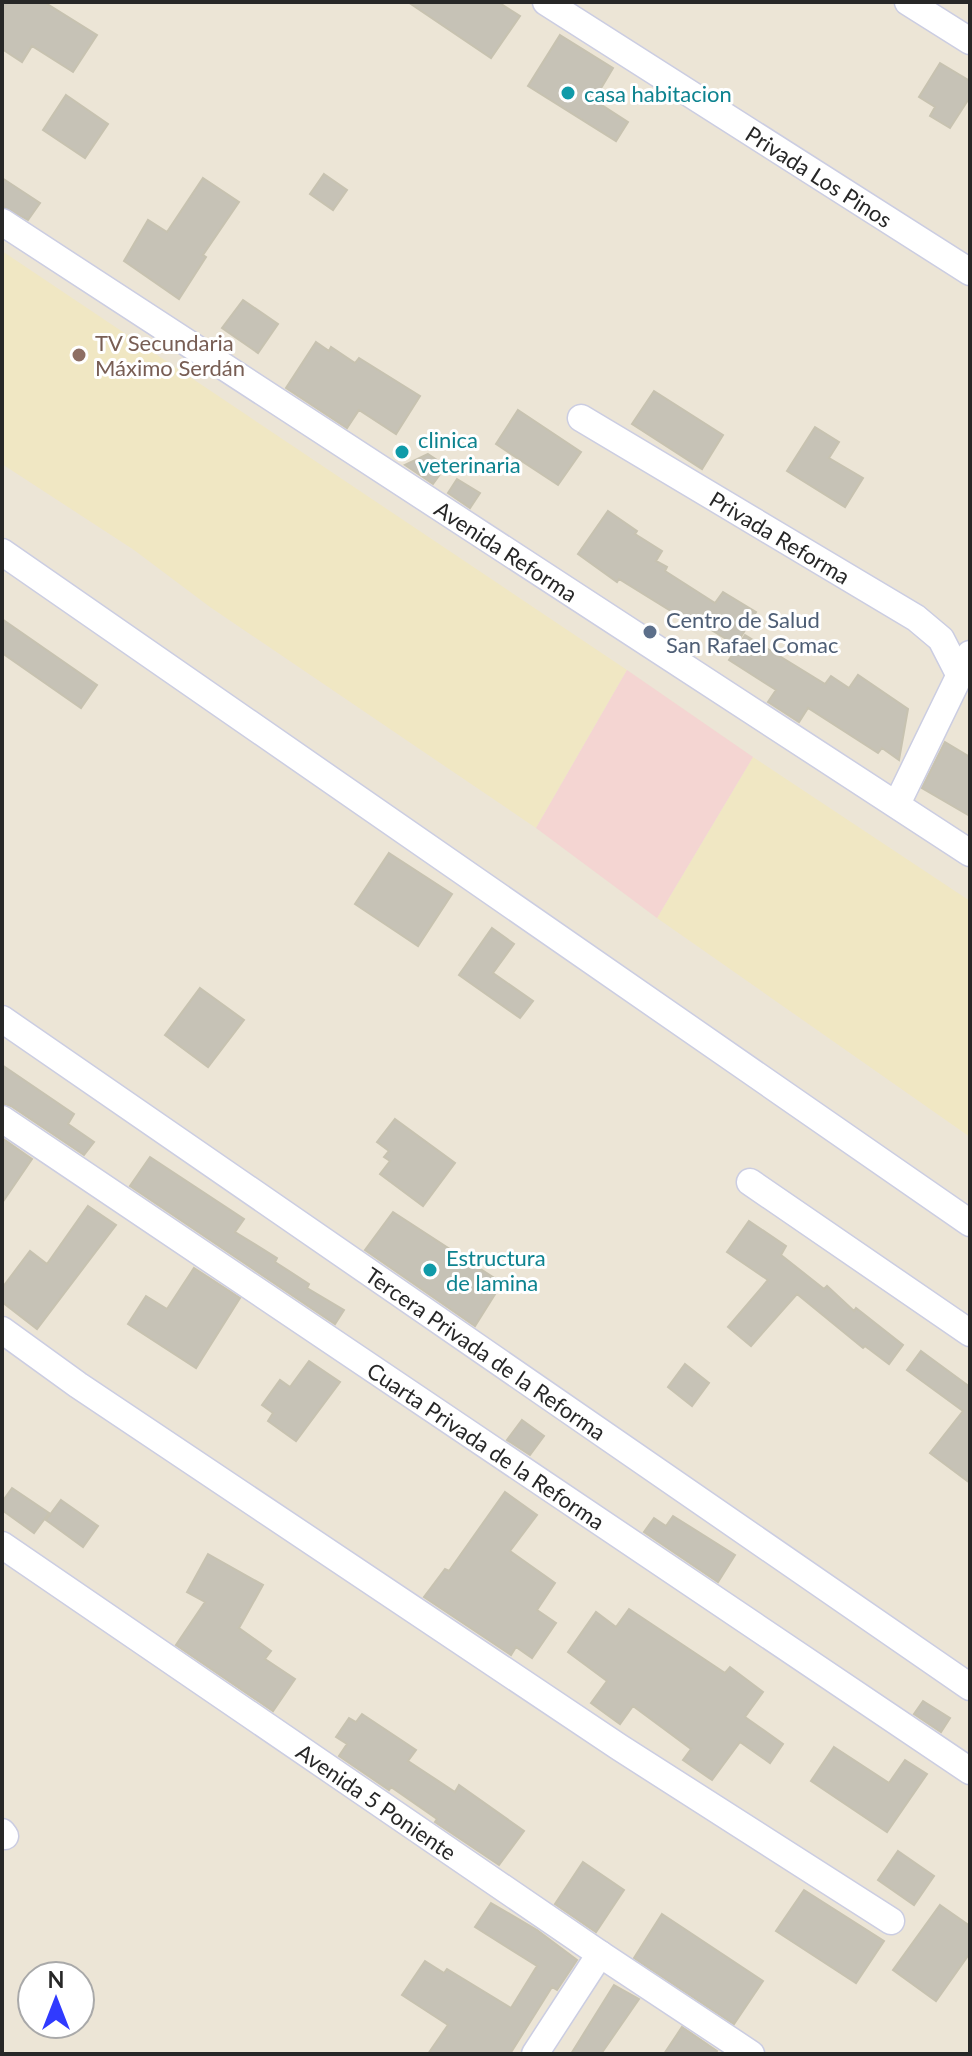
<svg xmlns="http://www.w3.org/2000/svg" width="972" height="2056" font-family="Lato,sans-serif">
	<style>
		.education { fill: #f0e7c3 }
		.medical { fill: #f4d5d2 }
		.building { fill: #c6c2b6; stroke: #c7c2b0; stroke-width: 2 }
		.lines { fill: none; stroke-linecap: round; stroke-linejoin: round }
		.minor-casing { stroke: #cbcde2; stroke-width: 29 }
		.minor { stroke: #fff; stroke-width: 26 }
		.culture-dot { fill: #0f9aa8; stroke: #fff; stroke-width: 3 }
		.education-dot { fill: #8d6e63; stroke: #fff; stroke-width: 3 }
		.service-dot { fill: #5c6f8a; stroke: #fff; stroke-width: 3 }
		.labels { text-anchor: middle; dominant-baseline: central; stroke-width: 6; stroke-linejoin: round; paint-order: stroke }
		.culture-label { font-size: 22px; fill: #0d838f; stroke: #fff; text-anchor: start }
		.street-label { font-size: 22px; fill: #272727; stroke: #fff }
		.education-label { font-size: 22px; fill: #785e54; stroke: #fff; text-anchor: start }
		.service-label { font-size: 22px; fill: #4e5e75; stroke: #fff; text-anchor: start }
	</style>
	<rect width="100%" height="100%" fill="#ece5d6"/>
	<path class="education" d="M 2,251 L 627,670 L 536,828 L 210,607 L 134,550 L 2,464 Z
		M 753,757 L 970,901 L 970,1137 L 657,918 Z"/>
	<path class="medical" d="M 627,670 L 753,757 L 657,918 L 536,828 Z"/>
	<path class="building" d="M 2,2 L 44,2 L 97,35 L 73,72 L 32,46 L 22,62 L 2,49 Z
		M 408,2 L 498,2 L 520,16 L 491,58 Z
		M 560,35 L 613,68 L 594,100 L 628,122 L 616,141 L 528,86 Z
		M 940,63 L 970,81 L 970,97 L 950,128 L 930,116 L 935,107 L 919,97 Z
		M 66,95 L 108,124 L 85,158 L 43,130 Z
		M 324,174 L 347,190 L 333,210 L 310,194 Z
		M 2,178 L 40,203 L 28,220 L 2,206 Z
		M 203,178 L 239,202 L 203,255 L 206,257 L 179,299 L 124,261 L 148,220 L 167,232 Z
		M 243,300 L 278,324 L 258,353 L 222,328 Z
		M 316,342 L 329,351 L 331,347 L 355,363 L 359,358 L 420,396 L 396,434 L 359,410 L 347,428 L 286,388 Z
		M 654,391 L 723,435 L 702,469 L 632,424 Z
		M 518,410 L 581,452 L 558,485 L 496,444 Z
		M 815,427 L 839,442 L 829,458 L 863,478 L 845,507 L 787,471 Z
		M 428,454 L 446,466 L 433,484 L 405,465 Z
		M 457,479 L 480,493 L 470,508 L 448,493 Z
		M 608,511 L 637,531 L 635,534 L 662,551 L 656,561 L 667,567 L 665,571 L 715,603 L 723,592 L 756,612 L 736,645 L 698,622 L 695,626 L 619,579 L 617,582 L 578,554 Z
		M 2,619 L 97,685 L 81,708 L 2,653 Z
		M 745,635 L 825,684 L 831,676 L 849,688 L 858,675 L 908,709 L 899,760 L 882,748 L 878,753 L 808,708 L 799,722 L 768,702 L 776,690 L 729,660 Z
		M 945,742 L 970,757 L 970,816 L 922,788 Z
		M 389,853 L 452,894 L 418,946 L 355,904 Z
		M 492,928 L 514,944 L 493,973 L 533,1001 L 520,1018 L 459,975 Z
		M 200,988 L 244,1020 L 208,1067 L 165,1035 Z
		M 2,1065 L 74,1114 L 68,1124 L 94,1142 L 84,1155 L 11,1106 L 2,1103 Z
		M 395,1119 L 455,1163 L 423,1206 L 380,1174 L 390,1161 L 384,1157 L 389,1151 L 377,1142 Z
		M 2,1138 L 32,1159 L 2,1203 Z
		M 150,1157 L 244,1219 L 235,1232 L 277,1258 L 275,1262 L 309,1284 L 307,1288 L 344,1310 L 335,1324 L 130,1186 Z
		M 88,1206 L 116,1225 L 37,1329 L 2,1302 L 2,1288 L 30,1251 L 47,1264 Z
		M 393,1212 L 502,1283 L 475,1326 L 365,1250 Z
		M 749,1221 L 786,1246 L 781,1255 L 824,1289 L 827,1286 L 854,1311 L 856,1308 L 903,1345 L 889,1364 L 865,1346 L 863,1348 L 797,1294 L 751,1346 L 728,1327 L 768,1280 L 727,1252 Z
		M 194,1268 L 240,1298 L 196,1368 L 128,1324 L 146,1296 L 167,1309 Z
		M 921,1351 L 970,1387 L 970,1483 L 930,1453 L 963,1411 L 907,1370 Z
		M 309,1361 L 340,1382 L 296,1441 L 268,1421 L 273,1413 L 262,1405 L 280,1380 L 290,1387 Z
		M 685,1364 L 709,1383 L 692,1406 L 668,1387 Z
		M 522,1420 L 544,1436 L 530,1455 L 507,1440 Z
		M 12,1488 L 49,1513 L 34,1533 L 2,1510 L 2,1502 Z
		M 505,1492 L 537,1515 L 510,1551 L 555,1583 L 537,1610 L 556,1623 L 532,1658 L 516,1647 L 511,1655 L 424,1597 L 445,1569 L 449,1571 Z
		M 61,1500 L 98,1526 L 83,1547 L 46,1520 Z
		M 673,1516 L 735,1555 L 718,1582 L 644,1532 L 654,1518 L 666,1526 Z
		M 208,1554 L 263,1585 L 239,1628 L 271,1651 L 265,1659 L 295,1679 L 273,1711 L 176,1645 L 205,1602 L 187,1592 Z
		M 629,1609 L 725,1673 L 730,1667 L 763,1692 L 745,1717 L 783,1744 L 770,1763 L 740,1742 L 712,1780 L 683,1760 L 691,1749 L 633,1706 L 620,1724 L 591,1703 L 607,1681 L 568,1652 L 596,1612 L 616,1627 Z
		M 923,1701 L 950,1718 L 941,1732 L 914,1714 Z
		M 362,1714 L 416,1750 L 408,1761 L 455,1792 L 459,1785 L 524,1831 L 499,1865 L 435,1822 L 437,1819 L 391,1787 L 389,1790 L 339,1756 L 347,1744 L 336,1737 L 349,1718 L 356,1722 Z
		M 834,1747 L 889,1783 L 905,1760 L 927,1774 L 887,1832 L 811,1781 Z
		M 898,1851 L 934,1876 L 914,1905 L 878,1880 Z
		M 583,1862 L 624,1890 L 596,1932 L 555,1904 Z
		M 804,1890 L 884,1941 L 856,1983 L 776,1931 Z
		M 491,1903 L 537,1930 L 577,1960 L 557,1990 L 552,1987 L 510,2054 L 428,2054 L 448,2025 L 402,1995 L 425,1961 L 444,1973 L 447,1969 L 511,2008 L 537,1966 L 475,1927 Z
		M 940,1905 L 970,1926 L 970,1953 L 936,2001 L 893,1970 Z
		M 662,1914 L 763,1981 L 734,2024 L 634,1958 Z
		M 614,1985 L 639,1999 L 601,2054 L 571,2054 Z
		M 682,2027 L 717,2051 L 715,2054 L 664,2054 Z"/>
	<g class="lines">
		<defs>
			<g id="minor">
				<path id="s1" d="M 546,2 L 970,272"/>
				<path d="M 908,2 L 970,41"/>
				<path id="s2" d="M 2,222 L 970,853"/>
				<path id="s3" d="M 581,418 L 916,618 L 941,639 L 959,674"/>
				<path d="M 2,552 L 970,1223"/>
				<path d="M 897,804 L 970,654"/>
				<path id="s4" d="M 2,1019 L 970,1687"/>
				<path id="s5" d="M 2,1119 L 970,1771"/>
				<path d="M 750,1182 L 970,1333"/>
				<path d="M 2,1330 L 78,1385 L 619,1747 L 891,1921"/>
				<path id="s6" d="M 2,1545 L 600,1954 L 751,2054"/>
				<path d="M 2,1832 L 5,1836"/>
				<path d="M 535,2054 L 600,1954"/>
			</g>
		</defs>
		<use href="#minor" class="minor-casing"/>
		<use href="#minor" class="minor"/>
	</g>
	<g class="culture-dot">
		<circle cx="568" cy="93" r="8"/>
		<circle cx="402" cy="452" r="8"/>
		<circle cx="430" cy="1270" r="8"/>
	</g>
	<circle class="education-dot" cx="79" cy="355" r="8"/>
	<circle class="service-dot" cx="650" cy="632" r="8"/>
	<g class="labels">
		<g class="culture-label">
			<text x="584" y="93">casa habitacion</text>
			<text x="418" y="439">clinica<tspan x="418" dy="25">veterinaria</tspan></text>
			<text x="446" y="1257">Estructura<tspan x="446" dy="25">de lamina</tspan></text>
		</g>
		<g class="street-label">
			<text stroke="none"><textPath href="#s1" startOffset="324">Privada Los Pinos</textPath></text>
			<text stroke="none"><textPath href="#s3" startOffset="232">Privada Reforma</textPath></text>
			<text stroke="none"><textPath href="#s2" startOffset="602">Avenida Reforma</textPath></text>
			<text stroke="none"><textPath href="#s4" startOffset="588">Tercera Privada de la Reforma</textPath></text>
			<text stroke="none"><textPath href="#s5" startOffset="584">Cuarta Privada de la Reforma</textPath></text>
			<text stroke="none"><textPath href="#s6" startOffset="454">Avenida 5 Poniente</textPath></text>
		</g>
		<g class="education-label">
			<text x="95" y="342">TV Secundaria<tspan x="95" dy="25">Máximo Serdán</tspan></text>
		</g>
		<g class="service-label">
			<text x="666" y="619">Centro de Salud<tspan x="666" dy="25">San Rafael Comac</tspan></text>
		</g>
	</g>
	<rect width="972" height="2056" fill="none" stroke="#272727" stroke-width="8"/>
	<g transform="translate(56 2000)"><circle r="38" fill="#ffffff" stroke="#a9a9a9" stroke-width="2"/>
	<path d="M0-6L14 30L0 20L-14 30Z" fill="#303aff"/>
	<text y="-12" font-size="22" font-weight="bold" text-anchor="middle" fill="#272727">N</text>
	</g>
</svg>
